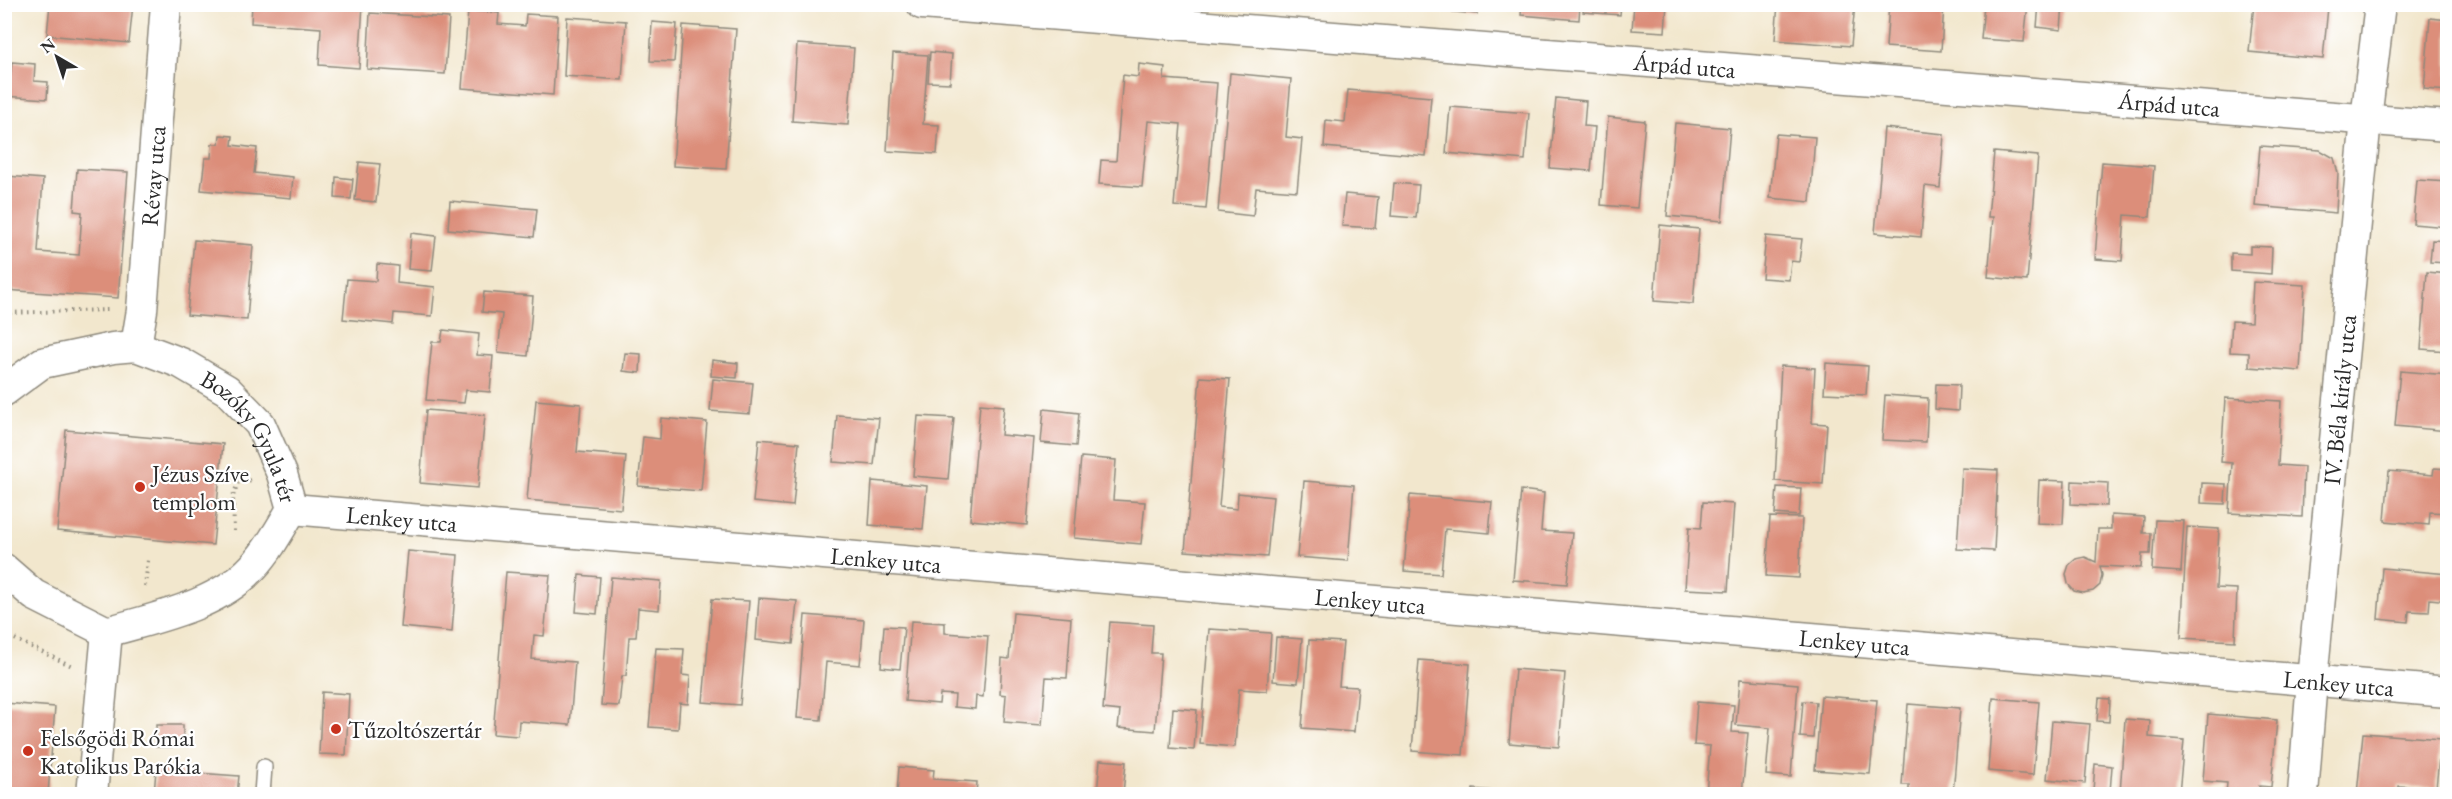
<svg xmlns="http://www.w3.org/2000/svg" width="2452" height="799" font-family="'EB Garamond',serif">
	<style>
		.building { fill: #dc8e7a }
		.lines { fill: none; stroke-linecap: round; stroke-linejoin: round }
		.lane-casing { stroke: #8e897c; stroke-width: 18 }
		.street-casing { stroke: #8e897c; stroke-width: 33 }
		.path { stroke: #8e897c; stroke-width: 4; stroke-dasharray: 1.5 4.5; stroke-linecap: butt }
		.lane { stroke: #fff; stroke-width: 15 }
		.street { stroke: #fff; stroke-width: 30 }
		.poi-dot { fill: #c8321e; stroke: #fff; stroke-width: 2 }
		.labels { text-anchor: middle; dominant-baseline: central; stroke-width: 4.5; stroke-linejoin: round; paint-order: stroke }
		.street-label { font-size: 24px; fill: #2b2b2b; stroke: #fff }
		.poi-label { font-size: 24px; fill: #2b2b2b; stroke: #fff; text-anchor: start }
	</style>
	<rect width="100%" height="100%" fill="#fff"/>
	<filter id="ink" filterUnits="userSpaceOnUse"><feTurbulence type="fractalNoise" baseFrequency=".0167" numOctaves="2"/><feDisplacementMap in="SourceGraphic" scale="12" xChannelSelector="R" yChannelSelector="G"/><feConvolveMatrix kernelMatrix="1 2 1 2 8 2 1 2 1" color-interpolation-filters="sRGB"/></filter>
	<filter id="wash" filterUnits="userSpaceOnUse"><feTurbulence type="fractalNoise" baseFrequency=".008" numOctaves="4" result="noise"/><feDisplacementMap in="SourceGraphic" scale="24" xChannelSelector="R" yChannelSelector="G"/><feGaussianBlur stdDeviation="1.35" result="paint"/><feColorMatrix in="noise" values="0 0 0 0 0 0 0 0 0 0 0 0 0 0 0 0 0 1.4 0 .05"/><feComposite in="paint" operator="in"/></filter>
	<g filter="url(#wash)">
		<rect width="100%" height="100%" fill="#f2e7cd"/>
		<g id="blocks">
			<path class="building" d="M 50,4 L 133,4 L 129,43 L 47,35 Z
				M 252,4 L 363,4 L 359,68 L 319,65 L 321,28 L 251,23 Z
				M 1422,4 L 1478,4 L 1477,14 L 1421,9 Z
				M 1522,4 L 1580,4 L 1579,20 L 1521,15 Z
				M 1584,4 L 1621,4 L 1620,15 L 1583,12 Z
				M 1634,4 L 1667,4 L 1665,32 L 1632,30 Z
				M 1778,4 L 1855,4 L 1851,46 L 1775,40 Z
				M 1889,4 L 1944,4 L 1941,51 L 1886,47 Z
				M 1984,4 L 2028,4 L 2024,42 L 1981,39 Z
				M 2039,4 L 2063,4 L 2061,30 L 2037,27 Z
				M 2254,4 L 2328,7 L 2323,59 L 2249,52 Z
				M 468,11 L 499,13 L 498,24 L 525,26 L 526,14 L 558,16 L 553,95 L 462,88 Z
				M 370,13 L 449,18 L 445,74 L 367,69 Z
				M 567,17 L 626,21 L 622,80 L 564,76 Z
				M 2430,18 L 2448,20 L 2448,91 L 2424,89 Z
				M 652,22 L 677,24 L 674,62 L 650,61 Z
				M 683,25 L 736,29 L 726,169 L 673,166 Z
				M 797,44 L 854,48 L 848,125 L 792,121 Z
				M 930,52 L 952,54 L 950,83 L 928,82 Z
				M 893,53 L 928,55 L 923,124 L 939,125 L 937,154 L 887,151 Z
				M 12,62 L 35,64 L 34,81 L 48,82 L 47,99 L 4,96 L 4,79 L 10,79 Z
				M 1139,64 L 1165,67 L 1164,79 L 1217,83 L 1206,209 L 1174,206 L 1181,124 L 1148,121 L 1142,187 L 1099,184 L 1101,160 L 1116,161 L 1123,75 L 1138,77 Z
				M 1230,73 L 1291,79 L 1286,137 L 1302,139 L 1297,191 L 1256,188 L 1253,216 L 1218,212 Z
				M 1348,90 L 1431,97 L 1426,156 L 1324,147 L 1326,120 L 1345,122 Z
				M 1556,98 L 1586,101 L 1584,126 L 1595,127 L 1591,171 L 1550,168 Z
				M 1450,107 L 1529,113 L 1525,160 L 1446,153 Z
				M 1608,117 L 1645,121 L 1637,208 L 1601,205 Z
				M 1675,123 L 1730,128 L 1722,221 L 1667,216 Z
				M 1884,128 L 1944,134 L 1940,188 L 1925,186 L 1921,237 L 1875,233 Z
				M 1776,134 L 1815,137 L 1810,202 L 1770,198 Z
				M 220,135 L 233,136 L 232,145 L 257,148 L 254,173 L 293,177 L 291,198 L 201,190 L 205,158 L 211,158 L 212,144 L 219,144 Z
				M 2260,146 L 2320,150 L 2334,158 L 2338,173 L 2336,213 L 2255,206 Z
				M 1994,152 L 2038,156 L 2027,281 L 1988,277 L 1993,217 L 1988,217 Z
				M 359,162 L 380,164 L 376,202 L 355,200 Z
				M 2102,162 L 2154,166 L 2150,217 L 2125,215 L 2122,261 L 2095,259 Z
				M 77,169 L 128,172 L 118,298 L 5,290 L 7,176 L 43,179 L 38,252 L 79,255 L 82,212 L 74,211 Z
				M 336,177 L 353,179 L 351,199 L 335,198 Z
				M 2417,180 L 2448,182 L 2448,227 L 2413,224 Z
				M 1394,183 L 1419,185 L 1416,218 L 1391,216 Z
				M 1345,194 L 1378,197 L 1375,228 L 1342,226 Z
				M 450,201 L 537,209 L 534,237 L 448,229 Z
				M 1660,225 L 1699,229 L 1693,304 L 1654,301 Z
				M 411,233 L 436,236 L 432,271 L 408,269 Z
				M 1766,236 L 1802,239 L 1799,262 L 1791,261 L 1789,280 L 1762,278 Z
				M 194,240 L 253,245 L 247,320 L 187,315 Z
				M 2432,240 L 2448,241 L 2448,263 L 2430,262 Z
				M 2250,246 L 2272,247 L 2271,274 L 2231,271 L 2231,253 L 2250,254 Z
				M 377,264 L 398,266 L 397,283 L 435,287 L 432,316 L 394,313 L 393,324 L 343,319 L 347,279 L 376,281 Z
				M 2427,272 L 2448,274 L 2448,351 L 2421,349 Z
				M 2253,282 L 2305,285 L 2300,371 L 2249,367 L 2249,353 L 2230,352 L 2232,321 L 2251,322 Z
				M 484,292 L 533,296 L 528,356 L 498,353 L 502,314 L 482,312 Z
				M 443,330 L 479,334 L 477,355 L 493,356 L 490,392 L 466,390 L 464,403 L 426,400 L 432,342 L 441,342 Z
				M 625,353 L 641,354 L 640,373 L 623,371 Z
				M 712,360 L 738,363 L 737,378 L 711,376 Z
				M 1826,363 L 1868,366 L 1866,395 L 1824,393 Z
				M 1781,366 L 1815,368 L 1812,423 L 1827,424 L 1823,484 L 1775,481 Z
				M 2400,371 L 2448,375 L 2448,431 L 2395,426 Z
				M 1200,377 L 1230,379 L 1219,507 L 1237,509 L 1238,493 L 1273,497 L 1267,557 L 1185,551 Z
				M 713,379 L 753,383 L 750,414 L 710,411 Z
				M 1936,384 L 1959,385 L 1958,411 L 1935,409 Z
				M 1885,395 L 1928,398 L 1926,442 L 1882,440 Z
				M 2225,398 L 2281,401 L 2278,465 L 2304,467 L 2302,517 L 2229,513 L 2232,463 L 2221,462 Z
				M 536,400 L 581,404 L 577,452 L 626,456 L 621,509 L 527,500 Z
				M 980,404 L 1004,406 L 1001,435 L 1034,438 L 1027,525 L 970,520 Z
				M 1044,409 L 1079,413 L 1076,446 L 1041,443 Z
				M 426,410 L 485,415 L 478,488 L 420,483 Z
				M 837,415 L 879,418 L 874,465 L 833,462 Z
				M 918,416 L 954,418 L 948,479 L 913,476 Z
				M 661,418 L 707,422 L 701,491 L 638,486 L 643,437 L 660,439 Z
				M 66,430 L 223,444 L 213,545 L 57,531 Z
				M 759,439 L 799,443 L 793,506 L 753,502 Z
				M 1081,457 L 1116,460 L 1113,500 L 1145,502 L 1141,544 L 1074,538 Z
				M 1962,468 L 1998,470 L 1994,551 L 1957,549 Z
				M 2434,468 L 2448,469 L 2448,513 L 2430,512 L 2429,525 L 2385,521 L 2389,471 L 2433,475 Z
				M 2039,480 L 2065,481 L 2063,524 L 2037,523 Z
				M 872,481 L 927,486 L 923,529 L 869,525 Z
				M 1304,481 L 1354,485 L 1348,561 L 1297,557 Z
				M 2072,481 L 2108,483 L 2107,506 L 2071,504 Z
				M 2202,483 L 2226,484 L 2225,504 L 2201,503 Z
				M 1777,487 L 1801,488 L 1799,516 L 1775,514 Z
				M 1521,490 L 1544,493 L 1541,531 L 1572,533 L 1567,584 L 1513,580 Z
				M 1410,495 L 1492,502 L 1489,533 L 1445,529 L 1441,574 L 1404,571 Z
				M 1703,502 L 1734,504 L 1728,591 L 1685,589 L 1689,527 L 1701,528 Z
				M 2111,515 L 2144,517 L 2143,533 L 2151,533 L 2150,554 L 2142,554 L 2141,568 L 2100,566 L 2102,575 L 2100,585 L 2093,591 L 2083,593 L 2074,591 L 2068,584 L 2066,574 L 2069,565 L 2076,559 L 2085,557 L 2096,562 L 2098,529 L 2111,529 Z
				M 1770,517 L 1802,518 L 1799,578 L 1766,576 Z
				M 2155,520 L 2184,521 L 2181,572 L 2152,570 Z
				M 2187,527 L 2219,529 L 2216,588 L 2237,589 L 2235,641 L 2181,638 Z
				M 408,551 L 458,555 L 452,632 L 401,627 Z
				M 2382,568 L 2448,574 L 2448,601 L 2430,599 L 2429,612 L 2409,611 L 2408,622 L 2378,619 Z
				M 506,572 L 550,575 L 544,636 L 534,635 L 532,659 L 575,662 L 570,725 L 519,721 L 518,736 L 493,734 Z
				M 579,575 L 600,577 L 597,614 L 576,612 Z
				M 611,577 L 661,581 L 659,610 L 638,608 L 636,637 L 629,637 L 626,676 L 622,676 L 619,706 L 601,705 Z
				M 759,598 L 797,601 L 793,644 L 756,640 Z
				M 712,599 L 749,601 L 740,705 L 703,702 Z
				M 1013,613 L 1071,618 L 1067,678 L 1046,677 L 1042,725 L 1004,722 L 1006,695 L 1000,694 L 1002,658 L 1009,659 Z
				M 805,615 L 864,620 L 860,665 L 826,662 L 821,720 L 797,718 Z
				M 911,621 L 945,623 L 945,633 L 988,636 L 983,697 L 976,696 L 975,709 L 954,707 L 955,695 L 940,694 L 939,704 L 905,701 Z
				M 1110,622 L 1153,625 L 1151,653 L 1161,653 L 1155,731 L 1118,728 L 1120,711 L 1103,709 Z
				M 884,626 L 904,627 L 900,669 L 881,667 Z
				M 1209,629 L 1271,633 L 1267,691 L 1239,689 L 1235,747 L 1200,744 Z
				M 1276,637 L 1302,639 L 1298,683 L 1273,681 Z
				M 1309,640 L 1343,642 L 1339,686 L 1358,687 L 1354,732 L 1302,728 Z
				M 656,648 L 684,649 L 682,675 L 690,676 L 688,704 L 680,703 L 678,729 L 649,727 Z
				M 1419,660 L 1470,664 L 1463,755 L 1412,751 Z
				M 1515,669 L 1565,673 L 1559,747 L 1509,743 Z
				M 1740,679 L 1798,684 L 1791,777 L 1766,775 L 1770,728 L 1736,725 Z
				M 322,692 L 349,694 L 346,755 L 319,754 Z
				M 1821,696 L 1877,700 L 1870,774 L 1815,770 Z
				M 1993,698 L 2039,702 L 2033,775 L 1988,771 Z
				M 2099,698 L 2110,699 L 2109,722 L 2097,721 Z
				M 1803,701 L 1816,702 L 1813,738 L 1800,737 Z
				M 1697,702 L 1734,705 L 1732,732 L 1748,733 L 1742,794 L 1706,794 L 1710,746 L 1694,745 Z
				M 4,703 L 55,707 L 48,794 L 4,794 Z
				M 1908,704 L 1960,708 L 1953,794 L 1909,794 L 1909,785 L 1902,785 Z
				M 1173,708 L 1197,710 L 1194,750 L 1170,748 Z
				M 2208,714 L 2277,720 L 2271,787 L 2259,786 L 2259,794 L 2226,794 L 2227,783 L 2203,781 Z
				M 2125,719 L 2150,721 L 2149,737 L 2184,740 L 2179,794 L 2120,794 Z
				M 2052,721 L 2090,724 L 2085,783 L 2047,779 Z
				M 156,725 L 183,725 L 183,747 L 156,747 Z
				M 2363,733 L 2441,739 L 2436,788 L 2399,786 L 2398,794 L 2357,794 Z
				M 1100,760 L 1126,762 L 1123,794 L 1097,794 Z
				M 2095,764 L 2112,766 L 2110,792 L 2093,791 Z
				M 899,767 L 934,770 L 933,779 L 977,782 L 976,794 L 897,794 Z
				M 156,770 L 239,776 L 237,794 L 154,794 Z
				M 1473,789 L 1494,791 L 1493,794 L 1472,794 Z"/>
		</g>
	</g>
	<g filter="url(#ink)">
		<use href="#blocks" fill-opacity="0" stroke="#8e897c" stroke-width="1.5"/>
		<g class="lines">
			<defs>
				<path id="lane" d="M 262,794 L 264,767"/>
				<g id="street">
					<path id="s1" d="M 922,4 L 2448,126"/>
					<path id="s2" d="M 136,346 L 142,310 L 166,4"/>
					<path id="s3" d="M 4,391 L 42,363 L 113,348 L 136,346 L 181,363 L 227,390 L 260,424 L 282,474 L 292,509 C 280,529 269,550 253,567 C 217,606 157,617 107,632 L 34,595 L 4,569"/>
					<path id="s4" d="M 292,509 L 2448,692"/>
					<path d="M 92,794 L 107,632"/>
					<path id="s5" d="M 2303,794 L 2312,680 L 2366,119 L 2380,4"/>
				</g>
			</defs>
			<use href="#lane" class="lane-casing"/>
			<use href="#street" class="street-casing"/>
			<path class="path" d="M 4,313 L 108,310
				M 234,531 L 233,496 L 238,483 L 251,480
				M 145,586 L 148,560
				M 4,634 L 72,666
				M 4,638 L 13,639"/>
			<use href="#lane" class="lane"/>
			<use href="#street" class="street"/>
		</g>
	</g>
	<g class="poi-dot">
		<circle cx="140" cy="487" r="6"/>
		<circle cx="336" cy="729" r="6"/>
		<circle cx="28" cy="751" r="6"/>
	</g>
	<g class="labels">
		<g class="street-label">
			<text stroke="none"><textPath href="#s1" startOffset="765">Árpád utca</textPath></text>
			<text stroke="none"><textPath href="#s1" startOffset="1251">Árpád utca</textPath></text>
			<text stroke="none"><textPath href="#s2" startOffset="171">Révay utca</textPath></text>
			<text stroke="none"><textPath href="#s5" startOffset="396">IV. Béla király utca</textPath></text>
			<text stroke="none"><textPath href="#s3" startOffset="296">Bozóky Gyula tér</textPath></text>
			<text stroke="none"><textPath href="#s4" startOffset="110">Lenkey utca</textPath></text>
			<text stroke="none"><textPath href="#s4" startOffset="596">Lenkey utca</textPath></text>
			<text stroke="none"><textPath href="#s4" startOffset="1082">Lenkey utca</textPath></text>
			<text stroke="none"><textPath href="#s4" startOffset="1568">Lenkey utca</textPath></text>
			<text stroke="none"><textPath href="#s4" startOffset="2054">Lenkey utca</textPath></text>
		</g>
		<g class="poi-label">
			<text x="152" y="473">Jézus Szíve<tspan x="152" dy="28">templom</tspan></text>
			<text x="348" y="729">Tűzoltószertár</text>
			<text x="40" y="737">Felsőgödi Római<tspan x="40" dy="28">Katolikus Parókia</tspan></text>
		</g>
	</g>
	<rect width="2452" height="799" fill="none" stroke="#fff" stroke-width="24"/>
	<g transform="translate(57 57) rotate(321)" stroke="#ffffff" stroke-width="4.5" paint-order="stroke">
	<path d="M0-4.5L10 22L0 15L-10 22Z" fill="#2b2b2b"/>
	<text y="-9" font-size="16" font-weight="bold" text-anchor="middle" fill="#2b2b2b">N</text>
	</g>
</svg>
